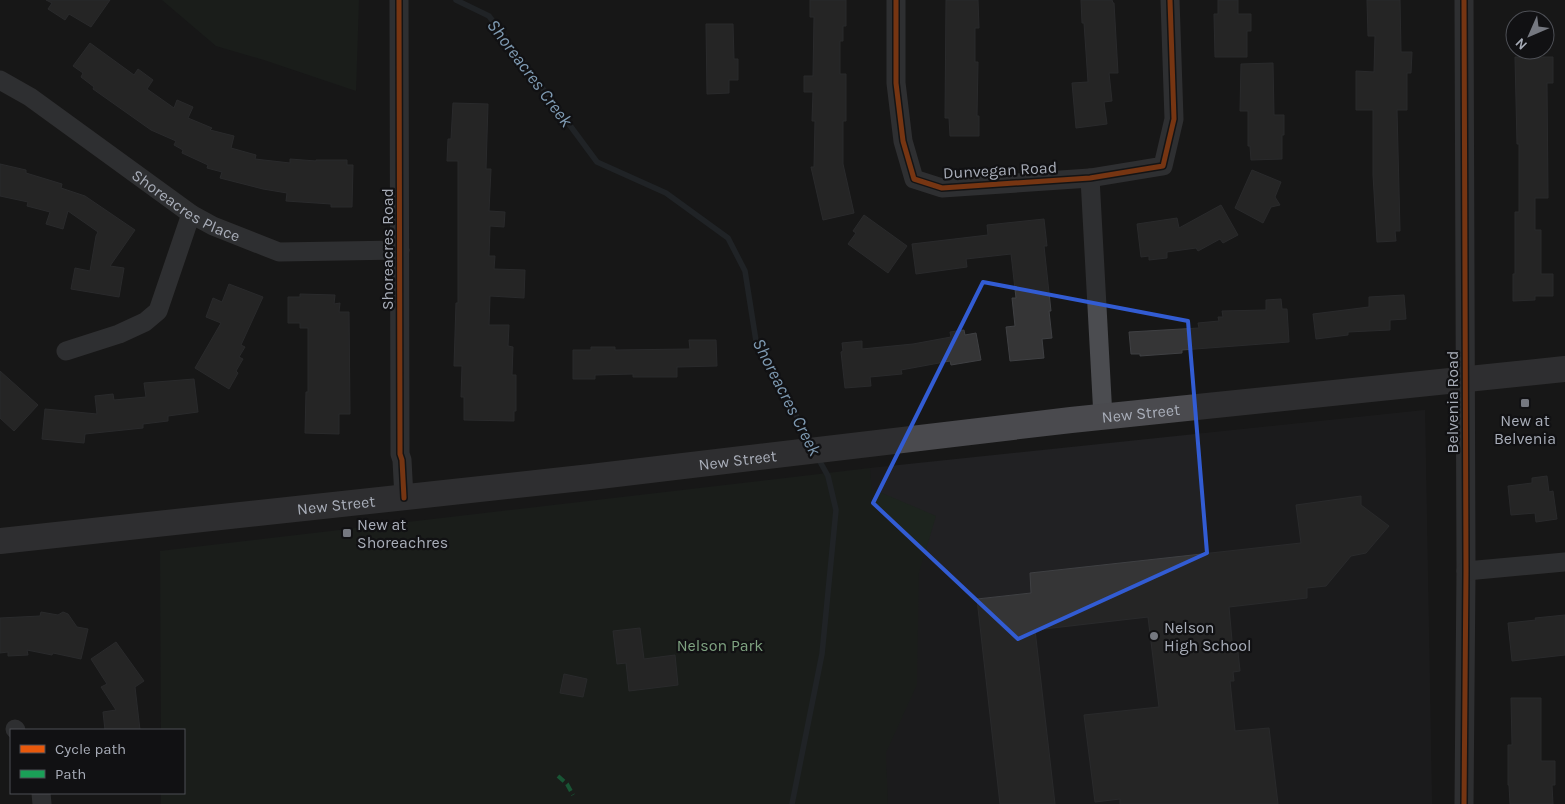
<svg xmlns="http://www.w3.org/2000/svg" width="1565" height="804" font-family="Karla,sans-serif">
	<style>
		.built { fill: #212123 }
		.green { fill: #1d241e }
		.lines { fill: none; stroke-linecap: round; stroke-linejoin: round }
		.stream { stroke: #2a3239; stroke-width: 5.5 }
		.building { fill: #353536; stroke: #3f4043 }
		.street { stroke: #4b4c50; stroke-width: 19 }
		.secondary { stroke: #4a4a4e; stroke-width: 26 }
		.quiet { stroke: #1a9f57; stroke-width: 4; stroke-dasharray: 8 4; stroke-linecap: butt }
		.cycleway-casing { stroke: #111113; stroke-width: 8 }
		.cycleway { stroke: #e8590c; stroke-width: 5 }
		.marked { fill: none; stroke: #325cd3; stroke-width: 4; stroke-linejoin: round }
		.poi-dot { fill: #757880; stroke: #111113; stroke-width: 2 }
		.labels { text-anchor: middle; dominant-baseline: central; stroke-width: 4.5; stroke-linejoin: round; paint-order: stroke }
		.street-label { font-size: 16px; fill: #a8adb8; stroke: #111113 }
		.poi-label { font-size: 16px; fill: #a8adb8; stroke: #111113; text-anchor: start }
		.park-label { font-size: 16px; fill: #7fa381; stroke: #111113 }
		.water-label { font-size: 18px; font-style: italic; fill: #7f9bb3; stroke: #111113 }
	</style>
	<rect width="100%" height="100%" fill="#171717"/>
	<path class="built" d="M 1425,410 L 1432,804 L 888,804 L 870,468 Z"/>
	<path class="green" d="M 162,0 L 359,0 L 356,91 L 264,60 L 216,46 Z
		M 870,468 L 872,491 L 875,490 L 936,516 L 919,573 L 917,685 L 886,753 L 888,804 L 161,804 L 161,793 L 184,793 L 184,730 L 161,730 L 160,551 Z"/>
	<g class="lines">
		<path class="stream" d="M 456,0 L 489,16 L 597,162 L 666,193 L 728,238 L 745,271 L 756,341 L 811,443
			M 792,804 L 822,654 L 836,510 L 828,476 L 818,458"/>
	</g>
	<path class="building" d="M 46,0 L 110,0 L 91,27 L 69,14 L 65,20 L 48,9 L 52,3 Z
		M 810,0 L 846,0 L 846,26 L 843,26 L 843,41 L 840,41 L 840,74 L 846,74 L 846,121 L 843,121 L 843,164 L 854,213 L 823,220 L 811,167 L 814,167 L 815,121 L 812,121 L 813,92 L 804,92 L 804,76 L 813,76 L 814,17 L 810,17 Z
		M 946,0 L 978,0 L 979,28 L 975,28 L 975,62 L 978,62 L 977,116 L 979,116 L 979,136 L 950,136 L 949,118 L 945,118 Z
		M 1081,0 L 1112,0 L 1113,3 L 1114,3 L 1118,73 L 1109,73 L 1112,101 L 1104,102 L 1107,124 L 1076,128 L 1072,83 L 1088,82 L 1084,23 L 1082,23 Z
		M 1218,0 L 1238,0 L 1238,14 L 1251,14 L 1251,31 L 1247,31 L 1247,57 L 1215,57 L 1214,14 L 1218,14 Z
		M 1367,0 L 1400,0 L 1401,52 L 1412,52 L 1411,73 L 1407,73 L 1407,110 L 1397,110 L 1400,231 L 1395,231 L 1396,241 L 1377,242 L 1373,175 L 1373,110 L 1356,110 L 1356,71 L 1374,72 L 1375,36 L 1368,36 Z
		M 706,24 L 733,24 L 734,59 L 738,59 L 738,80 L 729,80 L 729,93 L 707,94 Z
		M 90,43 L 134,75 L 138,69 L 153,80 L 147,89 L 174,108 L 177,100 L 193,107 L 188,118 L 212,128 L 210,130 L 234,136 L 231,148 L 256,155 L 255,159 L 290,163 L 290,159 L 316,161 L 316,160 L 347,160 L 347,165 L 353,165 L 352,207 L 331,207 L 331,204 L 286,201 L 287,193 L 263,189 L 220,178 L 222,172 L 207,168 L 208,165 L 182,153 L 183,150 L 174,145 L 176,141 L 151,130 L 93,89 L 94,87 L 81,77 L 83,73 L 73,66 Z
		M 1515,57 L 1553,57 L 1553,83 L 1547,83 L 1548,198 L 1535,198 L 1535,230 L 1541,230 L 1541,274 L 1553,274 L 1553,296 L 1535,296 L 1535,300 L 1513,301 L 1513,274 L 1515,274 L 1515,212 L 1519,212 L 1519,144 L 1517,144 Z
		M 1273,63 L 1274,115 L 1284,115 L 1284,135 L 1282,135 L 1282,159 L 1251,160 L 1250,146 L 1248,146 L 1248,111 L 1240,111 L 1241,64 Z
		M 453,103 L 488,104 L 486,169 L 491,169 L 489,211 L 505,212 L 504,227 L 490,226 L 489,256 L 495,256 L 494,269 L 525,270 L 524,298 L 490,296 L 489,325 L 509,325 L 508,346 L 513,347 L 512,375 L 516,375 L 516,411 L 514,411 L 514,421 L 464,420 L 464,397 L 461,397 L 462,366 L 454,366 L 456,303 L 458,303 L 458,161 L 447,161 L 448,139 L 451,139 Z
		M 0,164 L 26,170 L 26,173 L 62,184 L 61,188 L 85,196 L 135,230 L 110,266 L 124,268 L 119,297 L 71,289 L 75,268 L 90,271 L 96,236 L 98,232 L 68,211 L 63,229 L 46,224 L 50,212 L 27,206 L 28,202 L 0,196 Z
		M 1252,170 L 1281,182 L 1275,197 L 1280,205 L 1271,207 L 1263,223 L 1235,208 Z
		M 1221,205 L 1238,235 L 1223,243 L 1220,239 L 1198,251 L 1196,248 L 1167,252 L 1167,258 L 1149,260 L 1149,256 L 1141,257 L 1137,224 L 1177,218 L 1179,228 Z
		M 864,215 L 907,246 L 888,273 L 848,244 L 856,233 L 853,231 Z
		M 1044,219 L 1047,246 L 1044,246 L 1051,311 L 1049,311 L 1052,338 L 1042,339 L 1044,358 L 1010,361 L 1006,327 L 1015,326 L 1012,298 L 1016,298 L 1011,254 L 966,259 L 967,267 L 916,274 L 912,244 L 988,235 L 987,225 Z
		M 229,284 L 263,297 L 241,345 L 245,347 L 239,357 L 243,359 L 236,371 L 238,373 L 229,389 L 195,368 L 221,323 L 206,317 L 213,298 L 222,302 Z
		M 300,294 L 335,295 L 334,304 L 340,303 L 339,312 L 349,312 L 350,414 L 339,414 L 339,434 L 305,433 L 306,392 L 308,392 L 308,328 L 300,328 L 300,323 L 288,323 L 288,297 L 300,297 Z
		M 1404,295 L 1406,319 L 1390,320 L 1390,330 L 1348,332 L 1348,335 L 1316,339 L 1313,314 L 1369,307 L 1369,297 Z
		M 1281,299 L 1282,309 L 1287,309 L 1289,342 L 1182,350 L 1182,353 L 1140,356 L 1140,354 L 1131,354 L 1129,332 L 1199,328 L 1198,323 L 1219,321 L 1218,317 L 1223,317 L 1222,311 L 1266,310 L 1266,300 Z
		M 964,330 L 965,335 L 976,333 L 981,360 L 951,365 L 950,361 L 901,370 L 902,374 L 870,377 L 871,386 L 845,388 L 841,352 L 843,351 L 842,343 L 862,341 L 862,349 L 913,344 L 951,337 L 950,332 Z
		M 689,340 L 716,340 L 717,366 L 677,367 L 677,377 L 633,377 L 633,374 L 595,375 L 595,379 L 573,379 L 573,350 L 591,350 L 591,347 L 615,347 L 615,350 L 690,349 Z
		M 0,371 L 38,405 L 14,431 L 0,418 Z
		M 194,379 L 198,412 L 168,416 L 168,421 L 143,424 L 143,428 L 85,434 L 84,443 L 42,439 L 45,409 L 97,414 L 95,396 L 113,394 L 114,400 L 146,397 L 144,383 Z
		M 1547,476 L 1549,492 L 1553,491 L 1557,519 L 1536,522 L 1535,513 L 1511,515 L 1508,486 L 1532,483 L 1532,478 Z
		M 1361,496 L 1361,505 L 1389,526 L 1366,553 L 1351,556 L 1326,586 L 1307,588 L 1307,598 L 1229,607 L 1233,652 L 1238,652 L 1240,671 L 1233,672 L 1234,681 L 1230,681 L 1235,731 L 1269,728 L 1278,804 L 1120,804 L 1120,799 L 1095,802 L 1084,715 L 1159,707 L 1148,617 L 1035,630 L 1055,804 L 1000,804 L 977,599 L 1031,593 L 1030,573 L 1301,543 L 1296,505 Z
		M 41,612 L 58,615 L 63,612 L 68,614 L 77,627 L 88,629 L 81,659 L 53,653 L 52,655 L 27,650 L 28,655 L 8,656 L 8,652 L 0,653 L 0,618 L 40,616 Z
		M 1565,615 L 1565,655 L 1512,661 L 1508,623 L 1536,620 L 1535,618 Z
		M 640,628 L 644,659 L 675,655 L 678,685 L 629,691 L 626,663 L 617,664 L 613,631 Z
		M 116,642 L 144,681 L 135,687 L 140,730 L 105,730 L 103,712 L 116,710 L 101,687 L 107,684 L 91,659 Z
		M 564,674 L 587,679 L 583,697 L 560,693 Z
		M 1511,698 L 1541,698 L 1541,761 L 1555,761 L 1555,785 L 1552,785 L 1553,804 L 1510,804 L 1509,785 L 1508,785 L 1508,745 L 1512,745 Z"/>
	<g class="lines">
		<g class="street">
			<path d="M 399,0 L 400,454 L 402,460 L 404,498"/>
			<path d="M 896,0 L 896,83 L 903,141 L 914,179 L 942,188 L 1090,178 L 1163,166 L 1174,119 L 1170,0"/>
			<path d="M 1464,0 L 1466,571 L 1464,804"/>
			<path id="s1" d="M 0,80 L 30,97 L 191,214 L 213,226 L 279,252 L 400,250"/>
			<path d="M 1090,178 L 1103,417"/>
			<path d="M 66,351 L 119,334 L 145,322 L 158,311 L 191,214"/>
			<path d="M 1466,571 L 1565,562"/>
			<path d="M 15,729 L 16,730"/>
			<path d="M 41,793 L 42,804"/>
		</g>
		<path class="secondary" id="s2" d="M 0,541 L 591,477 L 1071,420 L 1565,369"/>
		<path class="quiet" d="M 558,776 L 567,784 L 573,795"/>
		<defs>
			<path id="cycleway" d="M 399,0 L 400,454 L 402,460 L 404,498
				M 896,0 L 896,83 L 903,141 L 914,179 L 942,188 L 1090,178 L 1163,166 L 1174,119 L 1170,0
				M 1464,0 L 1466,571 L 1464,804"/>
		</defs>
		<use href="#cycleway" class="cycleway-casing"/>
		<use href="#cycleway" class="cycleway"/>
	</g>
	<path d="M0 0H1565V804H0ZM 983,282 L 1188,321 L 1207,553 L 1018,639 L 873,503 Z" fill="#171717" fill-opacity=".55" fill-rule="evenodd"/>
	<path class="marked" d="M 983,282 L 1188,321 L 1207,553 L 1018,639 L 873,503 Z"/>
	<g class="poi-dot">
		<rect x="1520" y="398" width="10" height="10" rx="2.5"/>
		<rect x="342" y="528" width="10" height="10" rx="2.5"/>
		<circle cx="1154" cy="636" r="5"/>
	</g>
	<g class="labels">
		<g class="street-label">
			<text transform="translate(1000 170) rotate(-3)">Dunvegan Road</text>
			<text stroke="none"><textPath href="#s1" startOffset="225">Shoreacres Place</textPath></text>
			<text transform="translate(387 249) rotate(-90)">Shoreacres Road</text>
			<text transform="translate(1452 402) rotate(-90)">Belvenia Road</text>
			<text stroke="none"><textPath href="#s2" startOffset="1148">New Street</textPath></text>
			<text stroke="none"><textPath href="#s2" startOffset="742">New Street</textPath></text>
			<text stroke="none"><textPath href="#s2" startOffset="338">New Street</textPath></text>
		</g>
		<g class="poi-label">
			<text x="1525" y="420" text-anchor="middle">New at<tspan x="1525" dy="18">Belvenia</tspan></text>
			<text x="357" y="524">New at<tspan x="357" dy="18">Shoreachres</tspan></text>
			<text x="1164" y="627">Nelson<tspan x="1164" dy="18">High School</tspan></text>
		</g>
		<g class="park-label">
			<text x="720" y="645">Nelson Park</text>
		</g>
		<g class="water-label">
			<text transform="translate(530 73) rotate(53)">Shoreacres Creek</text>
			<text transform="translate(787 397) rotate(63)">Shoreacres Creek</text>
		</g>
	</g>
	<rect x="10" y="729" width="175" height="65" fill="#111113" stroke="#4d4f55"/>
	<rect x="20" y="745" width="25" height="8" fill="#e8590c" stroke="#4d4f55"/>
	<text x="55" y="754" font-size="15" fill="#a8adb8">Cycle path</text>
	<rect x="20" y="770" width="25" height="8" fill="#1a9f57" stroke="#4d4f55"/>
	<text x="55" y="779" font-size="15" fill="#a8adb8">Path</text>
	<g transform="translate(1530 35) rotate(225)"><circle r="24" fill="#111113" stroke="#4d4f55"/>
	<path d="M0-4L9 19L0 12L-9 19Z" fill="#757880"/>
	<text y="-8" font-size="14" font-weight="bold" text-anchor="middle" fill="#a8adb8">N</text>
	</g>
</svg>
